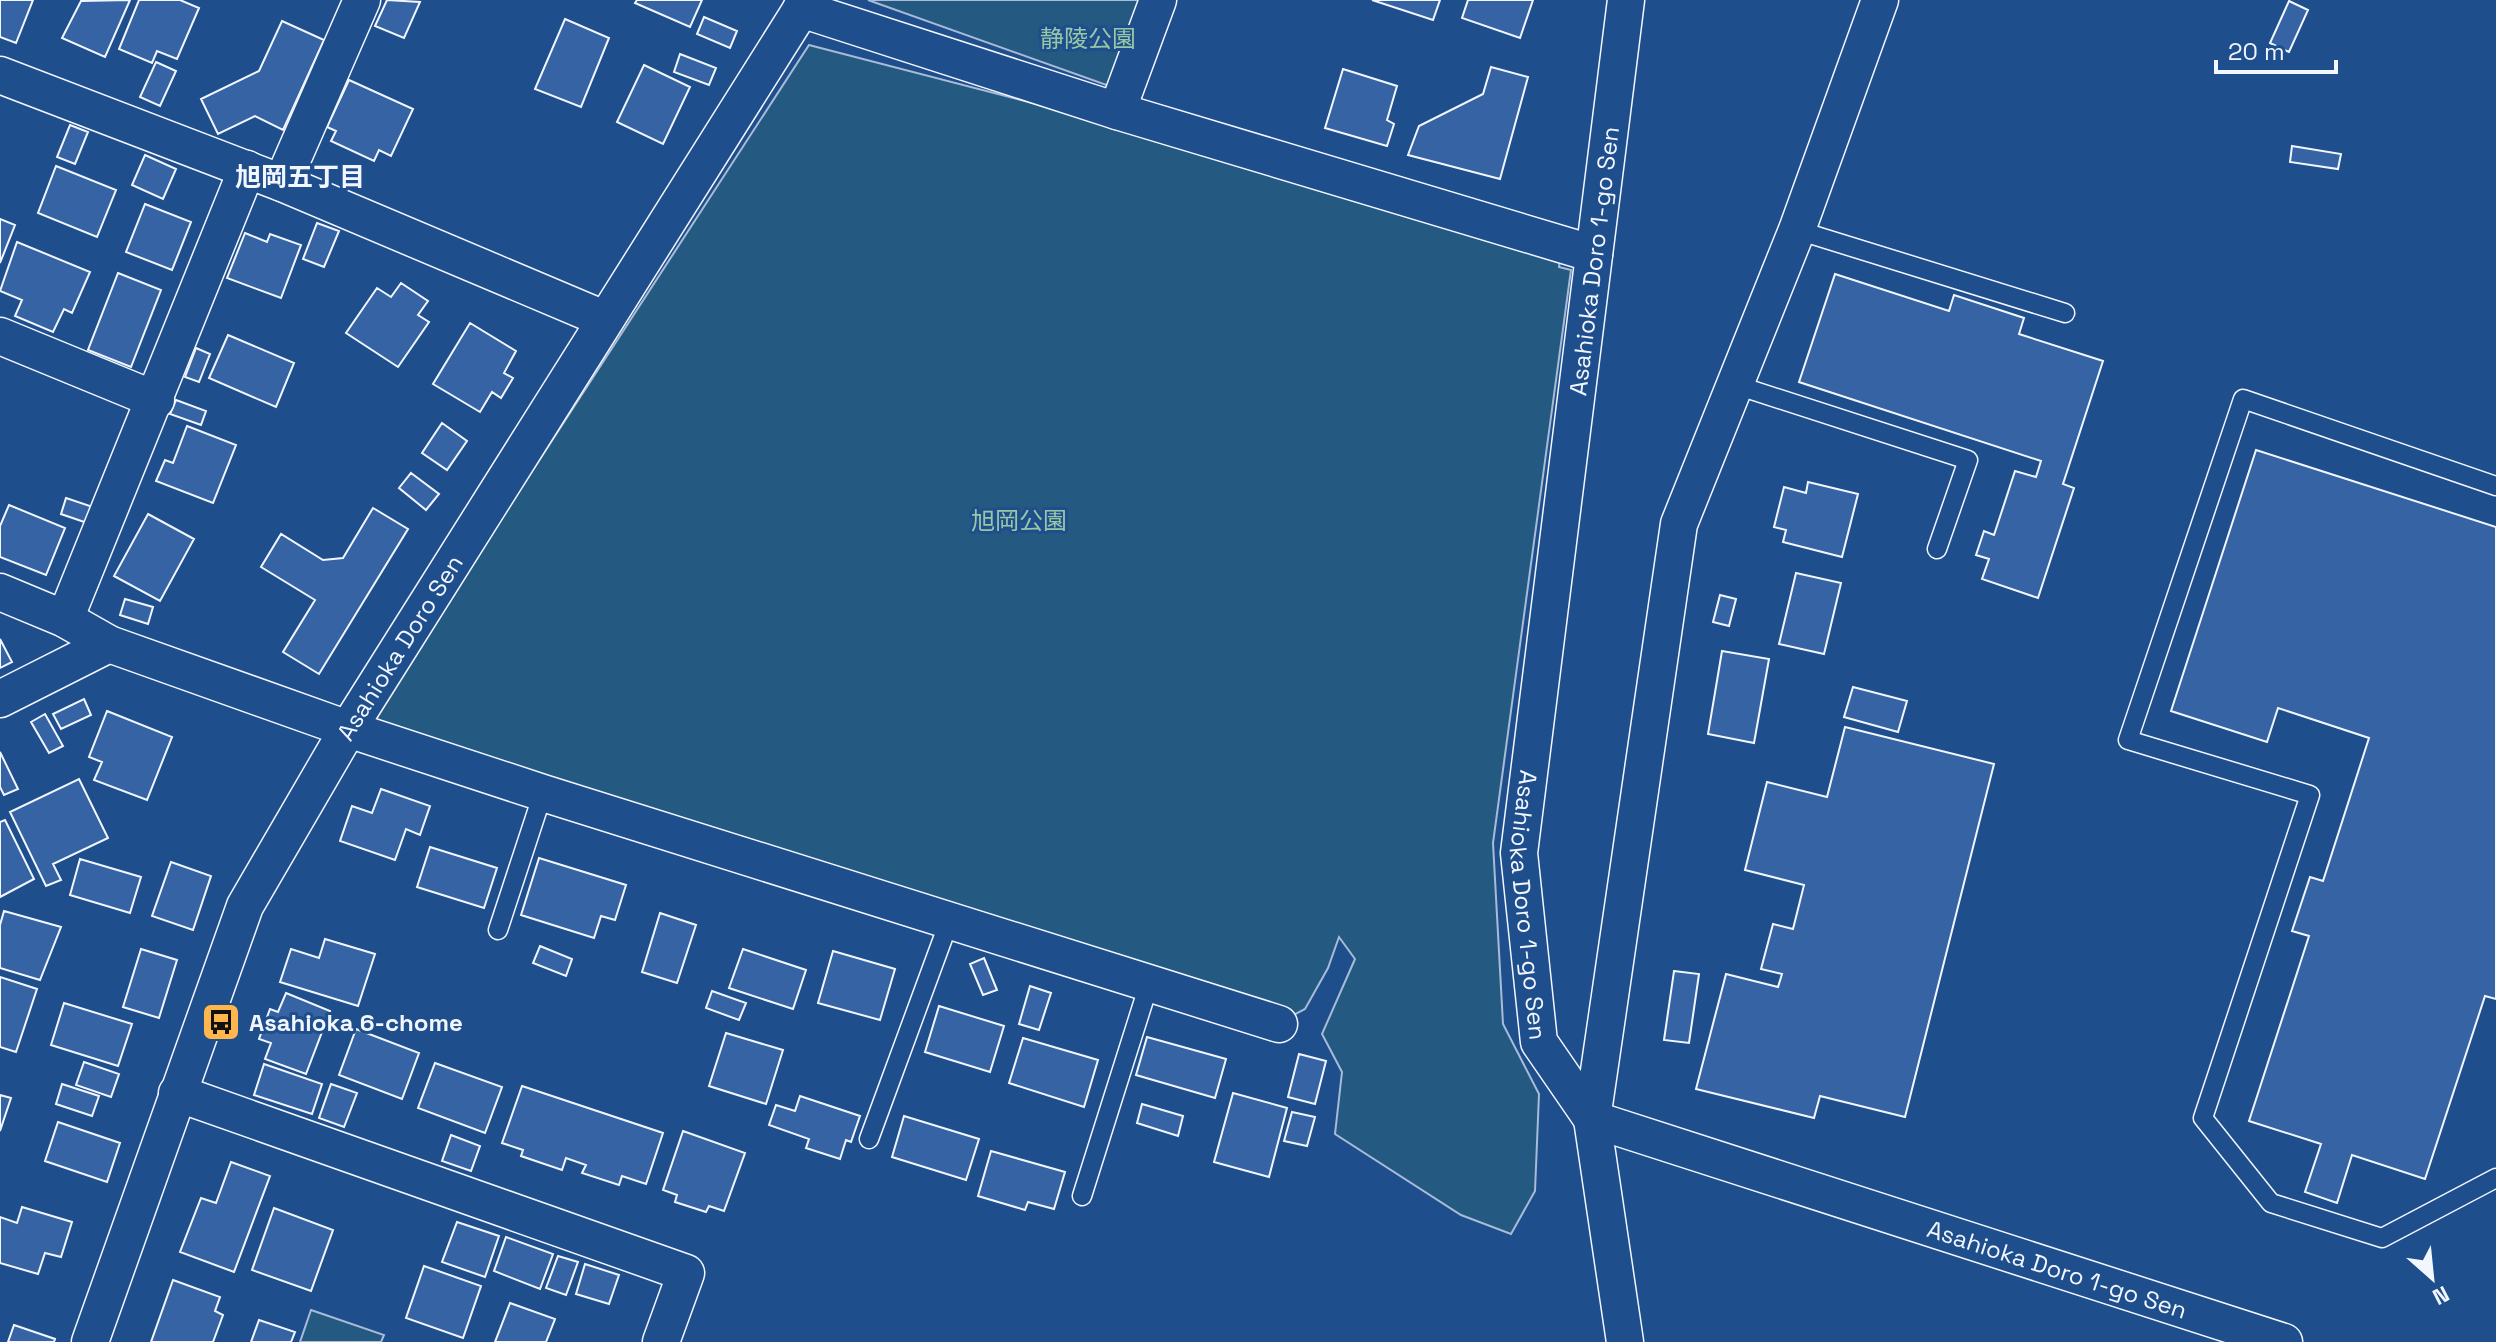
<svg xmlns="http://www.w3.org/2000/svg" width="2496" height="1342" font-family="'Space Grotesk','Noto Sans JP',sans-serif">
	<style>
		.green { fill: #245a82; stroke: #a8bbd7; stroke-width: 2 }
		.building { fill: #3563a3; stroke: #f2f6ff; stroke-width: 2 }
		.lines { fill: none; stroke-linecap: round; stroke-linejoin: round }
		.lane-casing { stroke: #f2f6ff; stroke-width: 21 }
		.street-casing { stroke: #f2f6ff; stroke-width: 39 }
		.lane { stroke: #1f4e8c; stroke-width: 18 }
		.street { stroke: #1f4e8c; stroke-width: 36 }
		.labels { text-anchor: middle; dominant-baseline: central; stroke-width: 6; stroke-linejoin: round; paint-order: stroke }
		.park-label { font-size: 24px; fill: #97c8a6; stroke: #1f4e8c }
		.street-label { font-size: 24px; fill: #f2f6ff; stroke: #1f4e8c }
		.poi-label { font-size: 24px; font-weight: bold; fill: #f2f6ff; stroke: #1f4e8c; text-anchor: start }
		.neighbourhood-label { font-size: 26px; font-weight: bold; fill: #f2f6ff; stroke: #1f4e8c }
	</style>
	<rect width="100%" height="100%" fill="#1f4e8c"/>
	<path class="green" d="M 868,0 L 1142,0 L 1112,87 Z
		M 809,45 L 1113,124 L 1560,260 L 1559,267 L 1571,270 L 1493,843 L 1503,1024 L 1539,1094 L 1535,1191 L 1511,1234 L 1461,1215 L 1335,1134 L 1342,1072 L 1322,1034 L 1355,959 L 1339,937 L 1328,968 L 1305,1009 L 1269,1028 L 360,736 Z
		M 311,1310 L 384,1335 L 381,1342 L 300,1342 Z"/>
	<path class="building" d="M 0,0 L 33,0 L 16,43 L 0,37 Z
		M 130,0 L 105,57 L 62,38 L 81,1 Z
		M 139,0 L 180,0 L 199,8 L 177,59 L 157,51 L 152,63 L 119,49 Z
		M 387,0 L 420,2 L 404,38 L 375,26 Z
		M 637,0 L 702,0 L 690,27 L 635,3 Z
		M 1372,0 L 1440,0 L 1433,20 Z
		M 1468,0 L 1533,0 L 1520,38 L 1462,18 Z
		M 2289,1 L 2308,10 L 2289,52 L 2270,43 Z
		M 704,17 L 737,31 L 730,48 L 697,34 Z
		M 565,19 L 609,38 L 581,107 L 535,89 Z
		M 282,21 L 324,40 L 283,130 L 255,116 L 218,134 L 201,99 L 259,71 Z
		M 680,54 L 716,68 L 709,85 L 674,72 Z
		M 156,62 L 176,71 L 160,106 L 140,97 Z
		M 644,65 L 690,87 L 663,144 L 617,122 Z
		M 1491,67 L 1528,77 L 1500,179 L 1408,155 L 1419,126 L 1483,94 Z
		M 1343,69 L 1397,86 L 1387,120 L 1394,124 L 1387,146 L 1325,128 Z
		M 349,80 L 413,109 L 391,156 L 379,150 L 374,161 L 331,141 L 336,131 L 327,127 Z
		M 70,125 L 88,132 L 75,164 L 57,157 Z
		M 2292,146 L 2341,154 L 2338,169 L 2290,162 Z
		M 145,155 L 176,169 L 163,199 L 132,185 Z
		M 56,166 L 116,190 L 97,237 L 38,213 Z
		M 145,204 L 191,222 L 172,270 L 126,252 Z
		M 0,219 L 15,225 L 0,263 Z
		M 317,223 L 339,231 L 324,267 L 303,259 Z
		M 245,233 L 267,242 L 270,234 L 301,245 L 281,298 L 227,278 Z
		M 17,242 L 90,272 L 72,313 L 64,309 L 53,332 L 15,316 L 22,300 L 0,291 Z
		M 118,273 L 161,290 L 131,367 L 88,350 Z
		M 1835,274 L 1949,311 L 1954,295 L 2024,318 L 2019,334 L 2103,361 L 2063,484 L 2074,488 L 2038,598 L 1982,579 L 1989,559 L 1976,555 L 1984,531 L 1994,535 L 2015,471 L 2036,477 L 2041,461 L 1799,382 Z
		M 401,283 L 428,301 L 418,315 L 429,322 L 398,367 L 346,333 L 377,288 L 391,297 Z
		M 470,323 L 516,351 L 504,373 L 513,378 L 501,398 L 492,392 L 480,412 L 433,384 Z
		M 228,335 L 294,363 L 276,407 L 209,378 Z
		M 196,348 L 210,354 L 199,382 L 185,377 Z
		M 176,400 L 206,411 L 201,425 L 170,414 Z
		M 442,423 L 467,441 L 447,470 L 422,453 Z
		M 187,426 L 236,445 L 213,503 L 156,481 L 165,460 L 173,463 Z
		M 2256,450 L 2496,527 L 2496,999 L 2485,996 L 2425,1179 L 2352,1155 L 2337,1203 L 2305,1192 L 2321,1144 L 2249,1121 L 2309,936 L 2292,931 L 2310,877 L 2323,881 L 2369,738 L 2278,708 L 2267,742 L 2171,711 Z
		M 411,473 L 439,494 L 426,510 L 399,488 Z
		M 1808,482 L 1858,494 L 1842,557 L 1783,542 L 1786,530 L 1774,527 L 1784,487 L 1806,493 Z
		M 66,498 L 96,508 L 90,524 L 61,514 Z
		M 9,505 L 65,528 L 46,575 L 0,557 L 0,526 Z
		M 373,508 L 408,529 L 319,674 L 283,652 L 315,600 L 261,567 L 281,534 L 323,560 L 343,558 Z
		M 148,514 L 194,539 L 160,601 L 114,576 Z
		M 1796,573 L 1841,583 L 1824,654 L 1779,644 Z
		M 1720,595 L 1736,599 L 1729,626 L 1713,622 Z
		M 125,599 L 153,607 L 148,624 L 120,615 Z
		M 0,639 L 12,662 L 0,668 Z
		M 1722,651 L 1769,659 L 1754,743 L 1708,734 Z
		M 1853,687 L 1907,701 L 1898,732 L 1844,717 Z
		M 84,699 L 91,715 L 61,729 L 53,714 Z
		M 107,711 L 172,737 L 147,800 L 94,780 L 102,762 L 89,757 Z
		M 45,714 L 63,746 L 49,753 L 31,722 Z
		M 1845,727 L 1994,764 L 1905,1117 L 1820,1096 L 1814,1118 L 1696,1089 L 1726,974 L 1778,987 L 1782,974 L 1761,969 L 1773,924 L 1793,929 L 1804,885 L 1745,870 L 1767,782 L 1827,797 Z
		M 0,752 L 18,789 L 4,795 L 0,787 Z
		M 79,779 L 108,838 L 53,864 L 61,880 L 46,886 L 10,812 Z
		M 381,789 L 430,806 L 420,835 L 406,829 L 395,860 L 340,841 L 352,806 L 372,813 Z
		M 5,820 L 34,879 L 0,897 L 0,822 Z
		M 430,847 L 497,868 L 484,908 L 417,887 Z
		M 539,858 L 626,885 L 615,920 L 601,916 L 594,938 L 521,915 Z
		M 80,859 L 141,877 L 130,913 L 70,895 Z
		M 171,862 L 211,876 L 193,930 L 152,916 Z
		M 4,911 L 61,927 L 40,980 L 0,968 L 0,925 Z
		M 660,913 L 696,925 L 677,983 L 642,972 Z
		M 325,939 L 375,954 L 358,1006 L 280,982 L 291,949 L 319,958 Z
		M 540,946 L 572,959 L 566,976 L 533,963 Z
		M 141,949 L 177,960 L 159,1018 L 123,1007 Z
		M 743,949 L 806,970 L 793,1009 L 729,988 Z
		M 833,951 L 895,969 L 880,1020 L 818,1003 Z
		M 984,958 L 997,990 L 983,995 L 970,964 Z
		M 1674,971 L 1699,974 L 1689,1043 L 1664,1040 Z
		M 0,977 L 37,989 L 16,1052 L 0,1047 Z
		M 1030,986 L 1051,993 L 1039,1030 L 1019,1024 Z
		M 712,991 L 746,1003 L 739,1020 L 706,1008 Z
		M 286,993 L 330,1011 L 306,1074 L 265,1059 L 271,1043 L 259,1039 L 270,1009 L 278,1012 Z
		M 64,1003 L 132,1024 L 118,1066 L 51,1045 Z
		M 939,1006 L 1004,1026 L 990,1072 L 925,1052 Z
		M 356,1029 L 419,1053 L 402,1099 L 339,1075 Z
		M 726,1033 L 783,1050 L 766,1104 L 709,1086 Z
		M 1147,1037 L 1226,1059 L 1215,1098 L 1136,1075 Z
		M 1023,1038 L 1098,1060 L 1084,1107 L 1009,1083 Z
		M 1299,1054 L 1326,1061 L 1315,1104 L 1288,1097 Z
		M 84,1062 L 119,1074 L 111,1097 L 76,1085 Z
		M 435,1063 L 502,1087 L 485,1133 L 418,1108 Z
		M 264,1064 L 322,1084 L 312,1114 L 254,1095 Z
		M 62,1084 L 99,1096 L 92,1116 L 56,1104 Z
		M 331,1084 L 357,1093 L 344,1127 L 319,1118 Z
		M 522,1086 L 663,1133 L 646,1184 L 622,1176 L 619,1185 L 582,1173 L 586,1165 L 566,1158 L 562,1170 L 521,1156 L 523,1150 L 502,1143 Z
		M 1233,1093 L 1287,1108 L 1269,1177 L 1214,1162 Z
		M 0,1095 L 11,1098 L 0,1131 Z
		M 800,1096 L 860,1116 L 851,1142 L 846,1140 L 840,1159 L 806,1148 L 809,1139 L 769,1125 L 776,1105 L 795,1111 Z
		M 1142,1104 L 1183,1116 L 1178,1136 L 1137,1123 Z
		M 1292,1112 L 1315,1117 L 1307,1146 L 1284,1141 Z
		M 904,1116 L 979,1139 L 966,1180 L 892,1157 Z
		M 58,1122 L 120,1143 L 107,1182 L 45,1161 Z
		M 683,1131 L 745,1153 L 724,1211 L 709,1206 L 706,1212 L 675,1202 L 677,1195 L 663,1190 Z
		M 451,1135 L 480,1146 L 471,1171 L 442,1161 Z
		M 991,1151 L 1065,1172 L 1054,1209 L 1028,1202 L 1025,1210 L 978,1196 Z
		M 231,1162 L 270,1176 L 234,1272 L 180,1252 L 201,1198 L 216,1203 Z
		M 22,1207 L 72,1222 L 61,1257 L 45,1253 L 38,1274 L 0,1263 L 0,1217 L 17,1223 Z
		M 274,1208 L 333,1230 L 311,1291 L 252,1270 Z
		M 457,1222 L 499,1236 L 485,1277 L 442,1262 Z
		M 506,1237 L 553,1254 L 540,1289 L 494,1271 Z
		M 558,1256 L 578,1262 L 566,1295 L 546,1288 Z
		M 585,1264 L 619,1275 L 609,1304 L 576,1294 Z
		M 424,1266 L 481,1286 L 463,1338 L 406,1318 Z
		M 173,1280 L 220,1297 L 215,1311 L 223,1315 L 213,1342 L 151,1342 Z
		M 510,1303 L 555,1319 L 546,1342 L 495,1342 Z
		M 259,1320 L 295,1332 L 291,1342 L 251,1342 Z
		M 14,1325 L 55,1339 L 54,1342 L 8,1342 Z"/>
	<g class="lines">
		<defs>
			<path id="lane" d="M 1797,230 L 2065,313
				M 1733,384 L 1968,460 L 1937,549
				M 2496,486 L 2243,399 L 2128,740 L 2310,795 L 2203,1118 L 2271,1203 L 2382,1238 L 2496,1178
				M 498,930 L 543,793
				M 869,1139 L 950,919
				M 1082,1196 L 1149,984"/>
			<g id="street">
				<path id="s1" d="M 1626,0 L 1519,853 L 1539,1042 L 1592,1119 L 2284,1342"/>
				<path d="M 801,9 L 1117,111 L 1594,254"/>
				<path d="M 0,75 L 282,183 L 604,319"/>
				<path d="M 1117,111 L 1158,0"/>
				<path d="M 282,183 L 362,0"/>
				<path d="M 0,336 L 156,400"/>
				<path d="M 0,592 L 65,619 L 109,644 L 348,729 L 543,793 L 1279,1024"/>
				<path d="M 65,619 L 247,169"/>
				<path d="M 0,699 L 109,644"/>
				<path d="M 177,1093 L 686,1273 L 661,1342"/>
				<path id="s2" d="M 90,1342 L 245,906 L 348,729 L 807,0"/>
				<path d="M 1625,1342 L 1592,1119 L 1679,524 L 1797,230 L 1880,0"/>
			</g>
		</defs>
		<use href="#lane" class="lane-casing"/>
		<use href="#street" class="street-casing"/>
		<use href="#lane" class="lane"/>
		<use href="#street" class="street"/>
	</g>
	<defs>
		<symbol id="bus-square" viewBox="-11 -11 22 22"><rect x="-9" y="-9" width="18" height="18" rx="4" fill="#ffb74d" stroke="#1f4e8c"/><path d="M-5-6H5V4H4V6H2V4H-2V6H-4V4H-5ZM-3.5-4V0h7V-4ZM-3.5 1.2v1.5H-2V1.2ZM2 1.2v1.5H3.5V1.2Z" fill="#111"/></symbol>
	</defs>
	<g fill-rule="evenodd">
		<use href="#bus-square" x="199" y="1000" width="44" height="44"/>
	</g>
	<g class="labels">
		<g class="park-label">
			<text x="1088" y="38">静陵公園</text>
			<text x="1019" y="520">旭岡公園</text>
		</g>
		<g class="street-label">
			<text transform="translate(1594 261) rotate(-83)">Asahioka Doro 1-go Sen</text>
			<text stroke="none"><textPath href="#s2" startOffset="764">Asahioka Doro Sen</textPath></text>
			<text stroke="none"><textPath href="#s1" startOffset="912">Asahioka Doro 1-go Sen</textPath></text>
			<text stroke="none"><textPath href="#s1" startOffset="1632">Asahioka Doro 1-go Sen</textPath></text>
		</g>
		<g class="poi-label">
			<text x="249" y="1022">Asahioka 6-chome</text>
		</g>
		<g class="neighbourhood-label">
			<text x="300" y="177">旭岡五丁目</text>
		</g>
	</g>
	<g transform="translate(2432 1278) rotate(153)" stroke="#1f4e8c" stroke-width="6" paint-order="stroke">
	<path d="M0-6L14 30L0 20L-14 30Z" fill="#f2f6ff"/>
	<text y="-12" font-size="22" font-weight="bold" text-anchor="middle" fill="#f2f6ff">N</text>
	</g>
	<path d="M2216 60v12h120v-12" fill="none" stroke="#f2f6ff" stroke-width="4"/>
	<text x="2228" y="60" font-size="24" fill="#f2f6ff" stroke="#1f4e8c" stroke-width="6" paint-order="stroke">20 m</text>
</svg>
